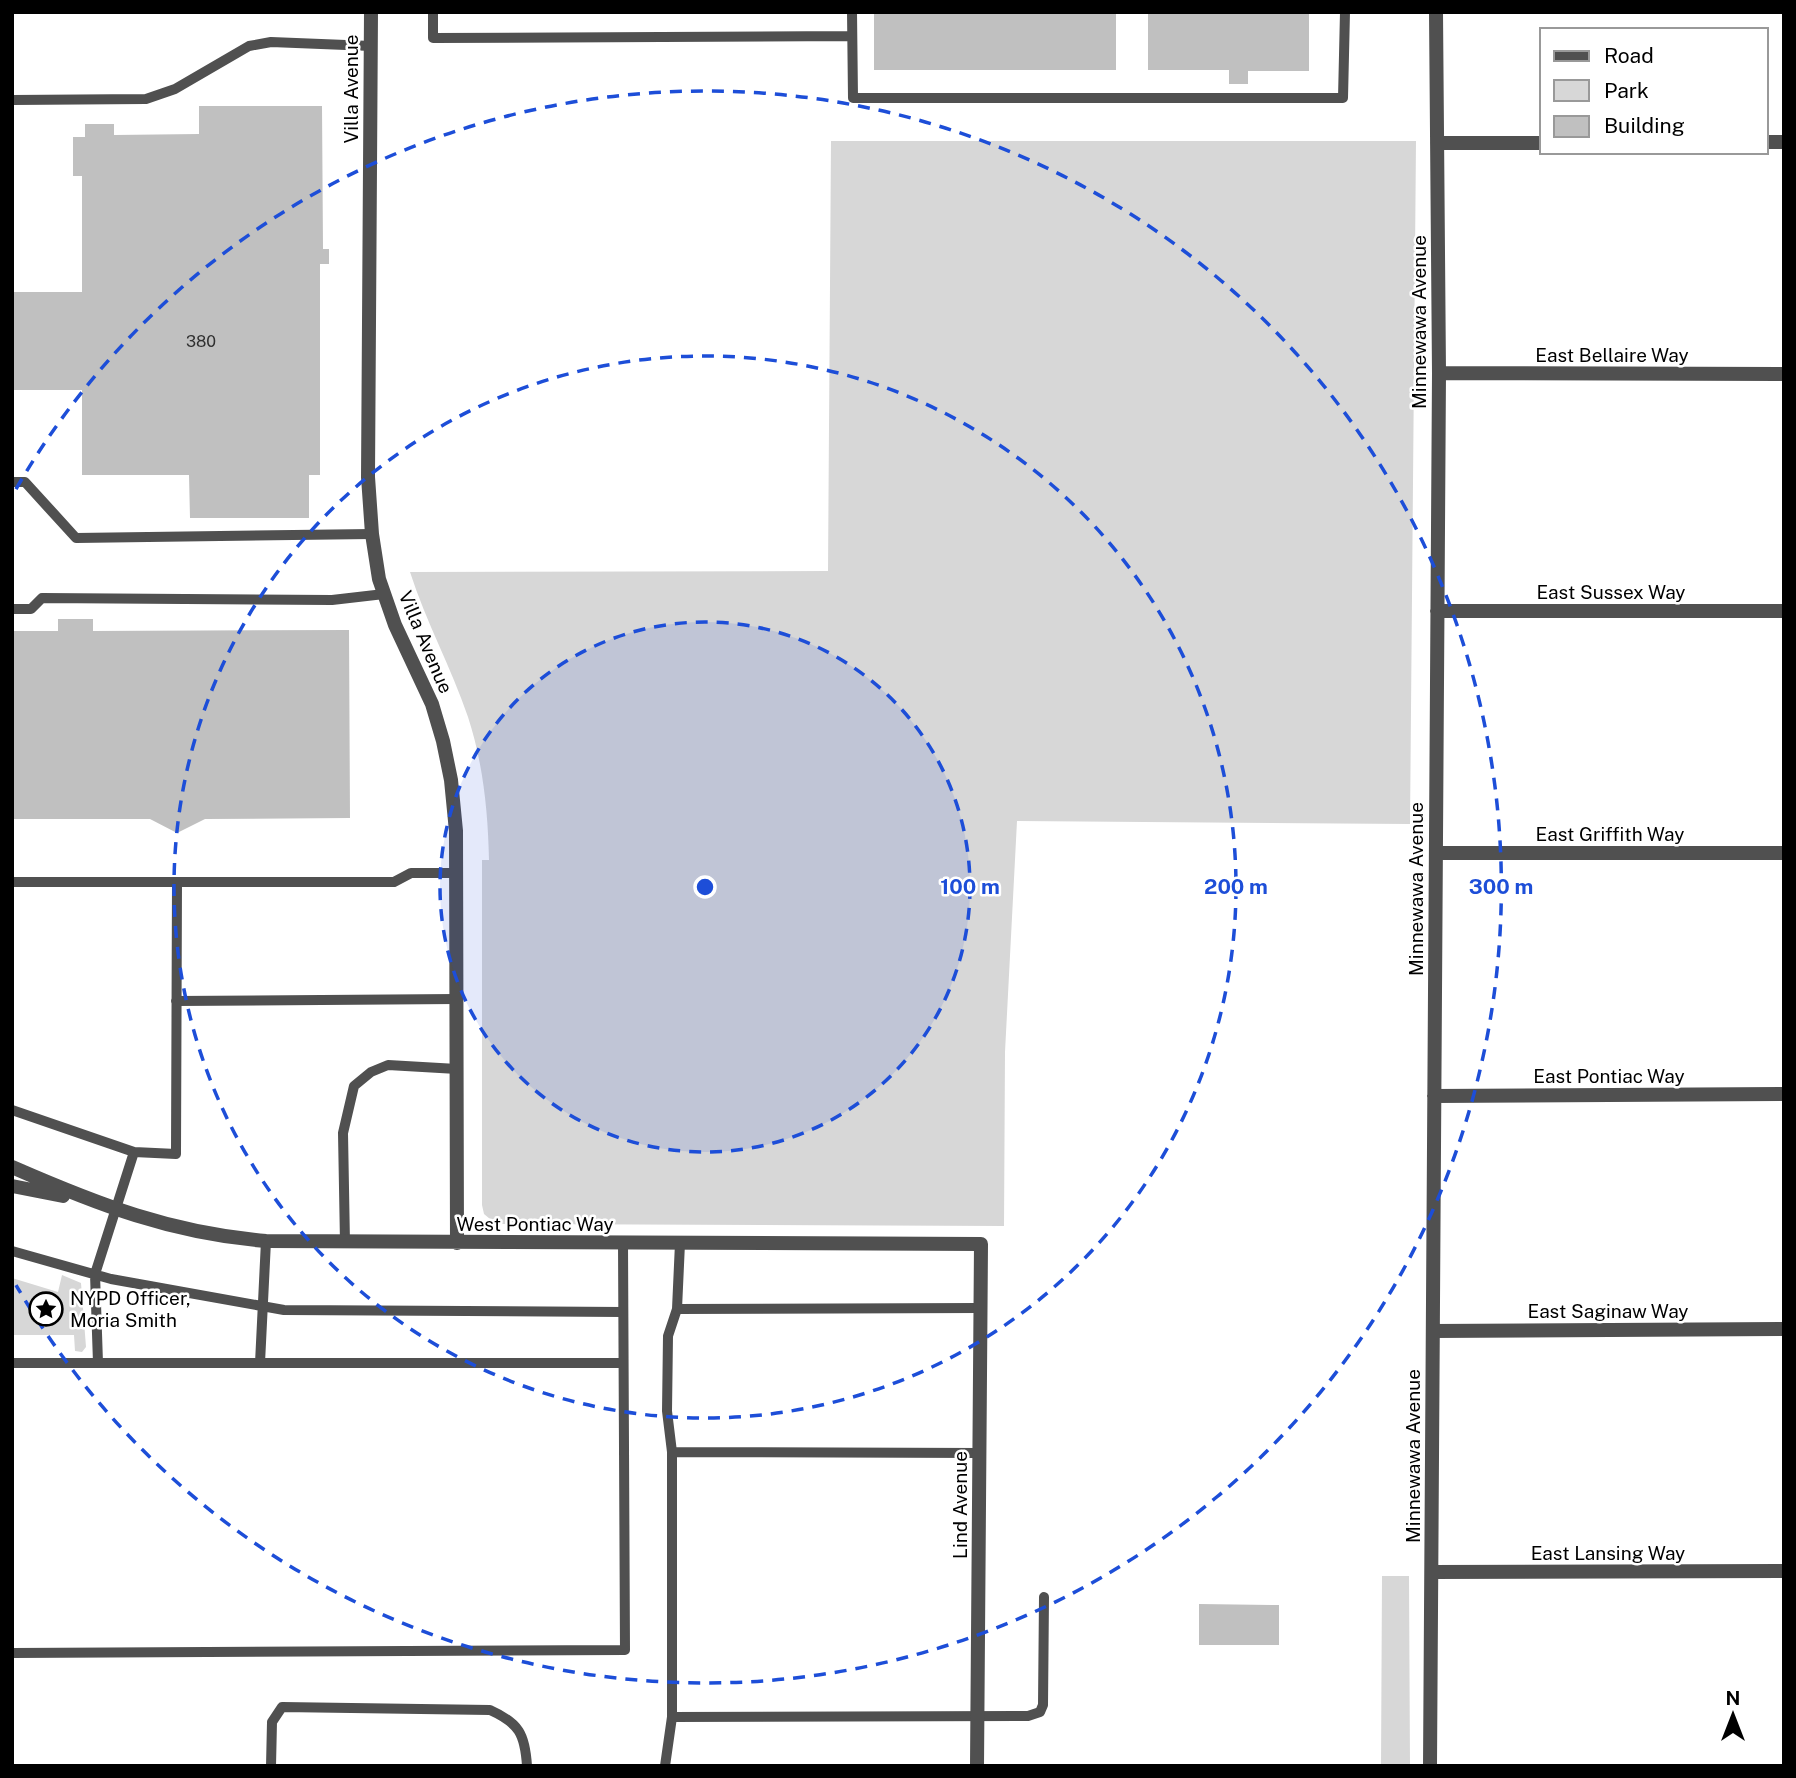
<svg xmlns="http://www.w3.org/2000/svg" width="1796" height="1778" font-family="'Public Sans',sans-serif">
	<style>
		.green { fill: #d7d7d7 }
		.building { fill: #c0c0c0 }
		.lines { fill: none; stroke-linecap: round; stroke-linejoin: round }
		.service { stroke: #505050; stroke-width: 10 }
		.minor { stroke: #505050; stroke-width: 14 }
		.ring { fill: none; stroke: #1d4ed8; stroke-width: 3.5; stroke-dasharray: 12 9 }
		.labels { text-anchor: middle; dominant-baseline: central; stroke-width: 5; stroke-linejoin: round; paint-order: stroke }
		.number-label { font-size: 16px; fill: #303030 }
		.street-label { font-size: 19px; fill: #000; stroke: #fff }
		.poi-label { font-size: 19px; fill: #000; stroke: #fff; text-anchor: start }
		.centre { fill: #1d4ed8; stroke: #fff; stroke-width: 3.5 }
		.ring-label { font-size: 21px; text-anchor: middle; font-weight: bold; fill: #1d4ed8; stroke: #fff; stroke-width: 5; stroke-linejoin: round; paint-order: stroke }
	</style>
	<rect width="100%" height="100%" fill="#fff"/>
	<path class="green" d="M 831,141 L 1416,141 L 1410,824 L 1017,821 L 1005,1052 L 1004,1226 L 496,1224 L 484,1214 L 482,1205 L 482,860 L 489,860 C 488,811 483,763 468,717 C 451,667 426,622 410,572 L 828,571 Z
		M 62,1275 L 81,1283 L 86,1347 L 82,1352 L 75,1351 L 74,1335 L 12,1335 L 12,1278 L 58,1292 Z
		M 1382,1576 L 1409,1576 L 1410,1766 L 1381,1766 Z"/>
	<path class="building" d="M 874,12 L 1116,12 L 1116,70 L 874,70 Z
		M 1148,12 L 1309,12 L 1309,71 L 1248,71 L 1248,84 L 1229,84 L 1229,70 L 1148,70 Z
		M 199,106 L 322,106 L 323,249 L 329,249 L 329,264 L 320,264 L 320,475 L 309,475 L 309,518 L 190,518 L 189,475 L 82,475 L 82,390 L 12,390 L 12,292 L 82,292 L 82,176 L 73,176 L 73,137 L 85,137 L 85,124 L 114,124 L 114,135 L 199,134 Z
		M 58,619 L 93,619 L 93,631 L 349,630 L 350,818 L 205,819 L 177,833 L 150,819 L 12,819 L 12,631 L 58,631 Z
		M 1199,1604 L 1279,1605 L 1279,1645 L 1199,1645 Z"/>
	<g class="lines">
		<path class="service" d="M 433,12 L 433,38 L 852,36
			M 852,12 L 853,98 L 1343,98 L 1345,12
			M 12,100 L 146,99 L 175,89 L 249,46 L 271,42 L 371,46
			M 12,482 L 25,482 L 76,538 L 372,534
			M 12,609 L 31,609 L 42,598 L 332,600 L 384,594
			M 12,882 L 394,882 L 411,873 L 456,873
			M 176,1001 L 457,999
			M 12,1110 L 134,1152 L 176,1154 L 177,882
			M 345,1243 L 343,1133 L 354,1086 L 371,1072 L 388,1065 L 457,1069
			M 12,1251 L 111,1279 L 284,1310 L 623,1312
			M 677,1309 L 980,1308
			M 12,1363 L 623,1363
			M 98,1363 L 95,1274 L 134,1152
			M 260,1363 L 266,1241
			M 672,1452 L 667,1411 L 668,1336 L 677,1309 L 680,1243
			M 980,1453 L 672,1452 L 672,1717 L 1028,1716 L 1040,1712 L 1043,1705 L 1044,1597
			M 12,1653 L 625,1650 L 623,1243
			M 271,1766 L 272,1722 L 282,1707 L 490,1710 C 519,1723 525,1734 527,1766
			M 665,1766 L 672,1717"/>
		<path class="minor" d="M 371,12 L 368,477 L 372,534 L 379,579 L 395,625 L 432,704 L 443,741 L 451,780 L 456,831 L 457,1243
			M 1766,142 L 1784,142
			M 1437,143 L 1542,143
			M 1439,373 L 1784,374
			M 1437,611 L 1784,611
			M 1436,853 L 1784,853
			M 1434,1096 L 1784,1094
			M 12,1167 C 99,1205 171,1233 266,1241 L 981,1244 L 977,1766
			M 12,1186 L 63,1196
			M 1433,1331 L 1784,1329
			M 1432,1572 L 1784,1571
			M 1430,1766 L 1439,373 L 1436,12"/>
	</g>
	<circle cx="705" cy="887" r="265" fill="#1d4ed8" fill-opacity=".12"/>
	<g class="ring">
		<circle cx="705" cy="887" r="265"/>
		<circle cx="705" cy="887" r="531"/>
		<path d="M16 489A796 796 0 1 1 16 1285"/>
	</g>
	<defs>
		<symbol id="sight-ring" viewBox="-11 -11 22 22"><circle r="9.5" fill="#fff" stroke="#000" stroke-width="1.5"/><path d="M0-6L1.8-2.2L6-1.7L2.9 1.2L3.7 5.4L0 3.3L-3.7 5.4L-2.9 1.2L-6-1.7L-1.8-2.2Z" fill="#000"/></symbol>
	</defs>
	<g fill-rule="evenodd">
		<use href="#sight-ring" x="27" y="1290" width="38" height="38"/>
	</g>
	<g class="labels">
		<g class="number-label">
			<text x="201" y="341">380</text>
		</g>
		<g class="street-label">
			<text transform="translate(351 89) rotate(-90)">Villa Avenue</text>
			<text transform="translate(1419 322) rotate(-90)">Minnewawa Avenue</text>
			<text x="1612" y="355">East Bellaire Way</text>
			<text x="1611" y="592">East Sussex Way</text>
			<text transform="translate(426 642) rotate(67)">Villa Avenue</text>
			<text x="1610" y="834">East Griffith Way</text>
			<text transform="translate(1416 889) rotate(-90)">Minnewawa Avenue</text>
			<text x="1609" y="1076">East Pontiac Way</text>
			<text x="535" y="1224">West Pontiac Way</text>
			<text x="1608" y="1311">East Saginaw Way</text>
			<text transform="translate(1413 1456) rotate(-90)">Minnewawa Avenue</text>
			<text transform="translate(960 1505) rotate(-90)">Lind Avenue</text>
			<text x="1608" y="1553">East Lansing Way</text>
		</g>
		<g class="poi-label">
			<text x="70" y="1298">NYPD Officer,<tspan x="70" dy="22">Moria Smith</tspan></text>
		</g>
	</g>
	<circle cx="705" cy="887" r="10" class="centre"/>
	<g class="ring-label">
		<text x="970" y="894">100 m</text>
		<text x="1236" y="894">200 m</text>
		<text x="1501" y="894">300 m</text>
	</g>
	<rect width="1796" height="1778" fill="none" stroke="#000000" stroke-width="28"/>
	<rect x="1540" y="28" width="228" height="126" fill="#ffffff" stroke="#999999" stroke-width="2"/>
	<rect x="1554" y="51" width="35" height="10" fill="#505050" stroke="#999999" stroke-width="2"/>
	<text x="1604" y="63" font-size="21" fill="#000000">Road</text>
	<rect x="1554" y="80" width="35" height="21" fill="#d7d7d7" stroke="#999999" stroke-width="2"/>
	<text x="1604" y="98" font-size="21" fill="#000000">Park</text>
	<rect x="1554" y="116" width="35" height="21" fill="#c0c0c0" stroke="#999999" stroke-width="2"/>
	<text x="1604" y="133" font-size="21" fill="#000000">Building</text>
	<g transform="translate(1733 1715)" stroke="#ffffff" stroke-width="5" paint-order="stroke">
	<path d="M0-5L12 26L0 18L-12 26Z" fill="#000000"/>
	<text y="-10" font-size="19" font-weight="bold" text-anchor="middle" fill="#000000">N</text>
	</g>
</svg>
